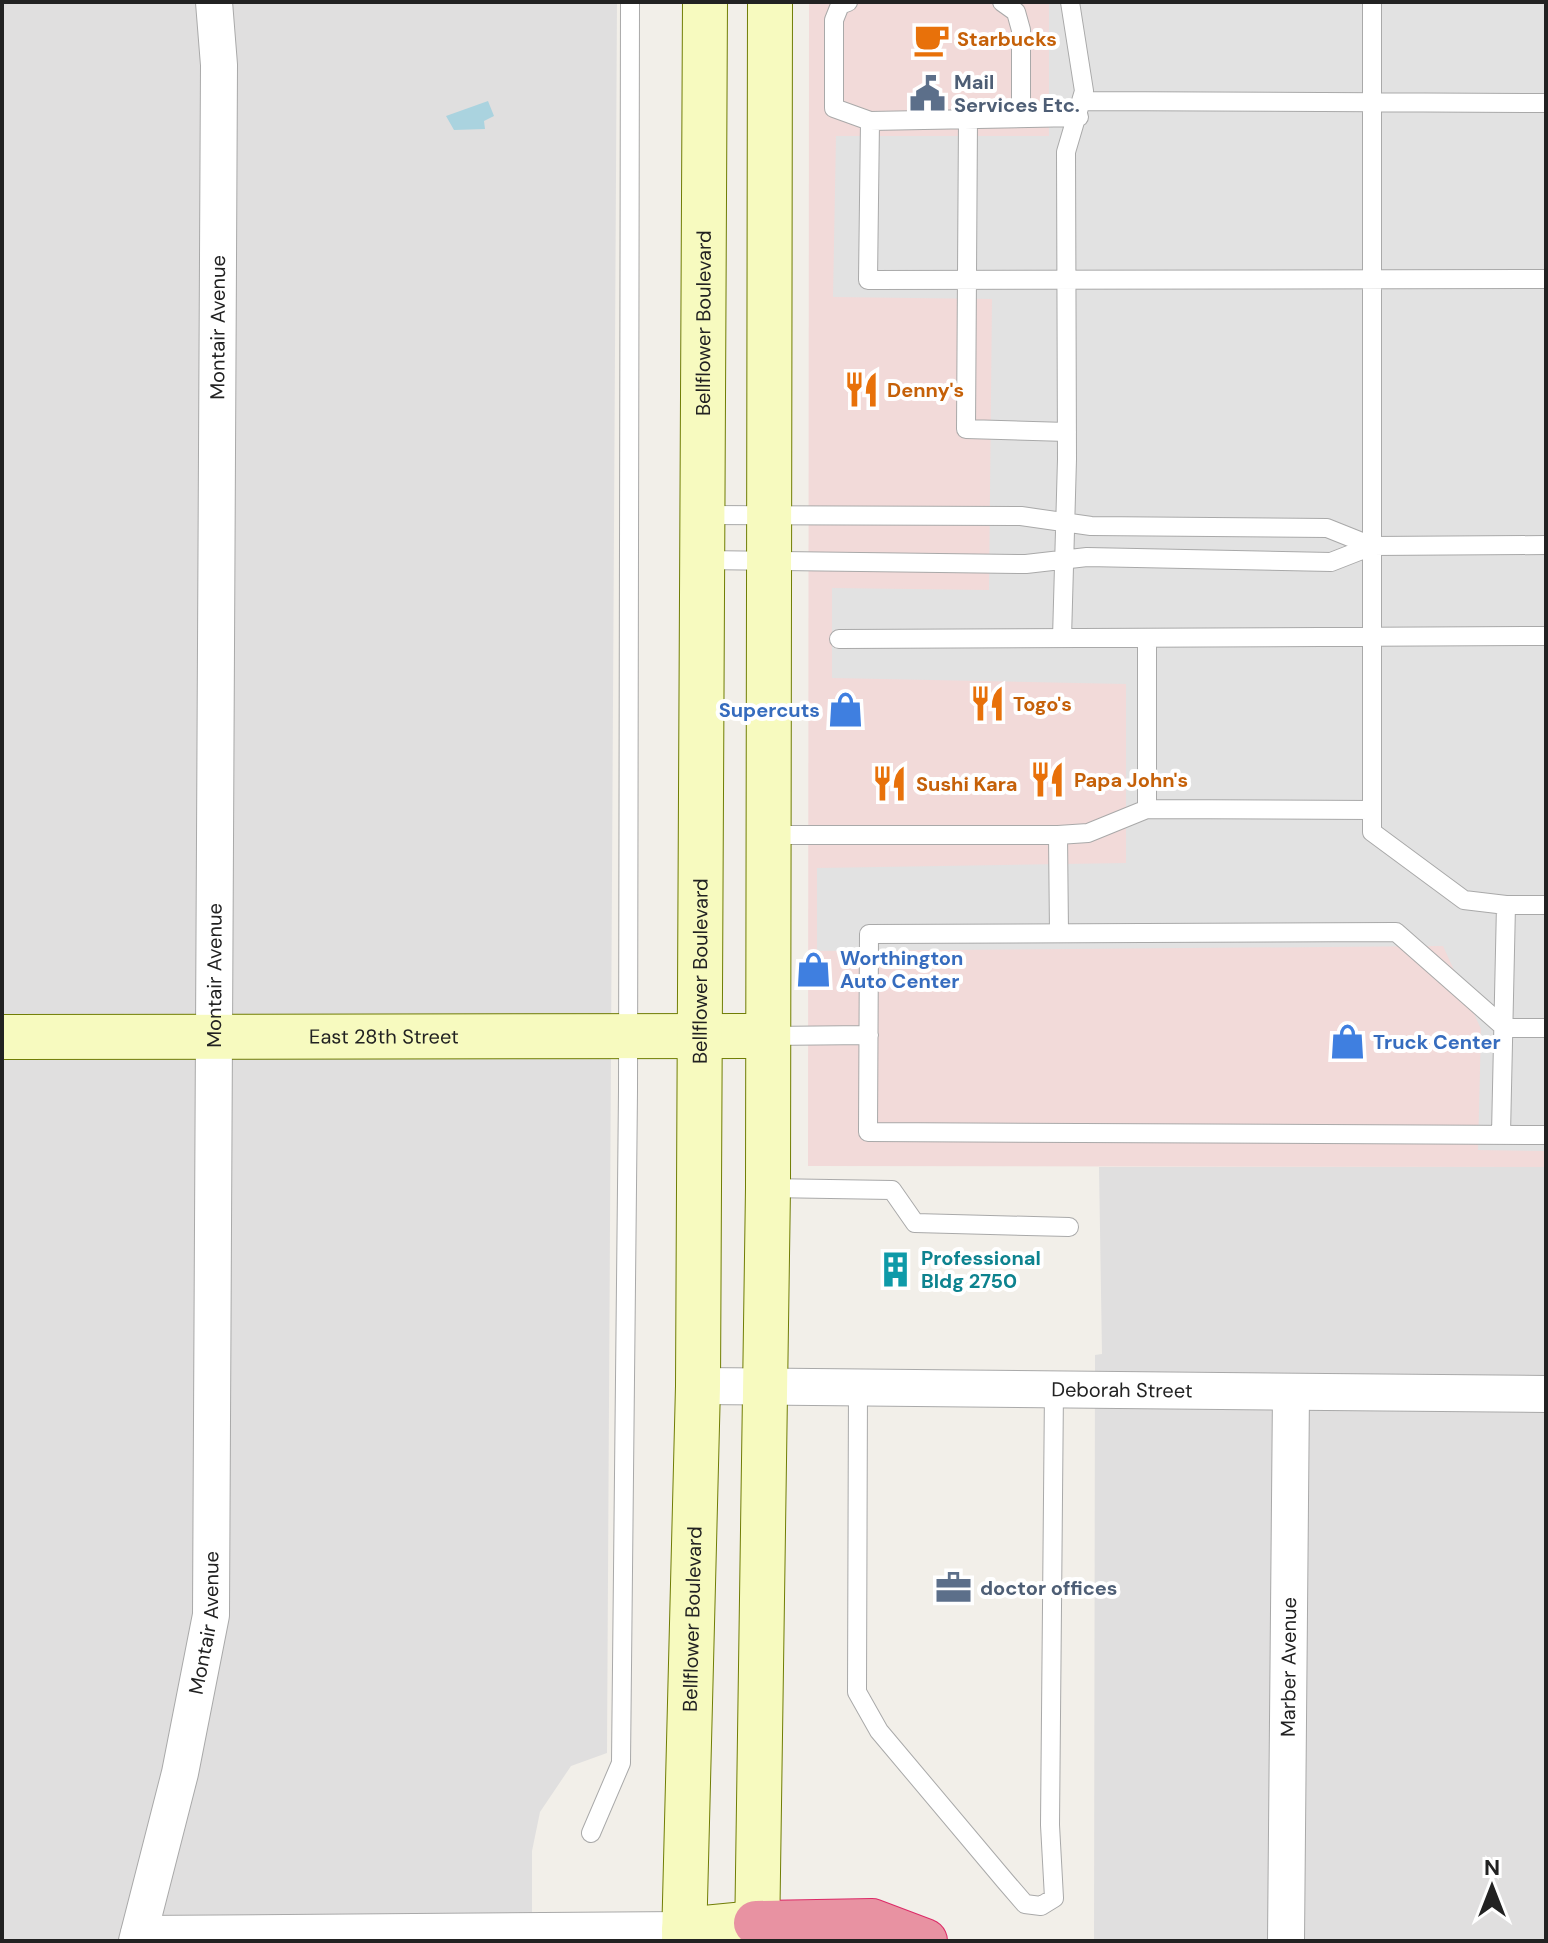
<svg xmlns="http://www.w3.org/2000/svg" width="1548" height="1943" font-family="'DM Sans',sans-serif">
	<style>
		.residential { fill: #e0dfdf }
		.commercial { fill: #f2dad9 }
		.parking { fill: #e2e2e2 }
		.water { fill: #aad3df }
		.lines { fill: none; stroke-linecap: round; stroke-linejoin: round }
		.lane-casing { stroke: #a9a9a9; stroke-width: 20 }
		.street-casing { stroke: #a9a9a9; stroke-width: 38 }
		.secondary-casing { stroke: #707d05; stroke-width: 46 }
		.highway-casing { stroke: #dc2a67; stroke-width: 46 }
		.lane { stroke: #fff; stroke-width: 18 }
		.street { stroke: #fff; stroke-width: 36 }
		.secondary { stroke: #f7fabf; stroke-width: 44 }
		.highway { stroke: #e892a2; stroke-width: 44 }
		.labels { text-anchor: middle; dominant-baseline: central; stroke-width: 8; stroke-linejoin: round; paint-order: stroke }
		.food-label { font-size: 20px; font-weight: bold; fill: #c56008; stroke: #fff; text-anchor: start }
		.service-label { font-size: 20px; font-weight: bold; fill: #4e5e75; stroke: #fff; text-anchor: start }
		.street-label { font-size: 20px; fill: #222; stroke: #fff }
		.shop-label { font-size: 20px; font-weight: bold; fill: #366cbe; stroke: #fff; text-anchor: start }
		.culture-label { font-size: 20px; font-weight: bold; fill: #0d838f; stroke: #fff; text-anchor: start }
	</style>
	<rect width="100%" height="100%" fill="#f2efe9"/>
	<path class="residential" d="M 2,2 L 617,2 L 607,1753 L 571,1766 L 540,1812 L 532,1851 L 532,1941 L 2,1941 Z
		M 1099,1167 L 1546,1167 L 1546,1941 L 1094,1941 L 1095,1355 L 1102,1354 Z"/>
	<path class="commercial" d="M 809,2 L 1546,2 L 1546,1167 L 808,1166 Z"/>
	<path class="parking" d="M 1049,2 L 1546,2 L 1546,1151 L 1478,1150 L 1481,1029 L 1443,946 L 817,951 L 817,868 L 1126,863 L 1126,684 L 832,678 L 832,588 L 989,590 L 992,299 L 833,297 L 836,136 L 1049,136 Z"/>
	<path class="water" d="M 488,101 L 494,116 L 484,121 L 485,129 L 454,130 L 446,116 Z"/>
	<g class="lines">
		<defs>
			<path id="lane" d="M 848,2 L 840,5 L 834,20 L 834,108 L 870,121
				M 1002,2 L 1016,12 L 1021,30 L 1021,118
				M 1372,2 L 1372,832 L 1464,900 L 1506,905 L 1546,905
				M 1082,101 L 1546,103
				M 1079,117 L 870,121 L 868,280 L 1546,279
				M 968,119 L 966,429 L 1067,432
				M 703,515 L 1021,516 L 1091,526 L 1327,528 L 1372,546
				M 702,560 L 1026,564 L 1087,557 L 1331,562 L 1372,546 L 1546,545
				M 1062,638 L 1067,459 L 1066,152 L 1084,91 L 1070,2
				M 1147,638 L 1147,809
				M 839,639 L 1546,636
				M 768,835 L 1058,835 L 1088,833 L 1147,809 L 1372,810
				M 1058,835 L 1059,933
				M 1546,1028 L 1505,1028 L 1396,932 L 869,934 L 868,1132 L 1546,1135
				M 767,1036 L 869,1035
				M 1501,1134 L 1506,905
				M 768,1188 L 892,1190 L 915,1223 L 1069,1227
				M 858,1386 L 857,1692 L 879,1731 L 1006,1882 L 1025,1904 L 1041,1906 L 1054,1898 L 1050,1825 L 1054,1389
				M 591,1833 L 621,1763 L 628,1091 L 630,2"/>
			<g id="street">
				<path id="s1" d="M 698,1386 L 1546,1394"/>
				<path d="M 139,1934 L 684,1930"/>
				<path id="s2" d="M 137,1941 L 180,1773 L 211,1615 L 219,65 L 214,2"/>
				<path id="s3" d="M 1286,1941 L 1291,1392"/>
			</g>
			<g id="secondary">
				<path id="s4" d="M 2,1037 L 767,1036"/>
				<path d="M 684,1930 L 756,1923"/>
				<path id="s5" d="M 684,1941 L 698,1386 L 705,2"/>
				<path d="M 757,1941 L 768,1188 L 770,2"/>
			</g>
			<path id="highway" d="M 756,1923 L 872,1921 L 925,1941"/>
		</defs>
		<use href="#lane" class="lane-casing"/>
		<use href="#street" class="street-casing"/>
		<use href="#secondary" class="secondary-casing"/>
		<use href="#highway" class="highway-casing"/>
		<use href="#lane" class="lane"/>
		<use href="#street" class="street"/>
		<use href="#secondary" class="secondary"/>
		<use href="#highway" class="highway"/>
	</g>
	<defs>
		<symbol id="cafe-bare" viewBox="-9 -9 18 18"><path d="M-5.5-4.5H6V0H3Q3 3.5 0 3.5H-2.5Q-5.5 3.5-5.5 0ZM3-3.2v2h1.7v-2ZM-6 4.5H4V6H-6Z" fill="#e8710a" stroke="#fff" stroke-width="2.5" paint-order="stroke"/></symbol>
		<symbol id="civic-bare" viewBox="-9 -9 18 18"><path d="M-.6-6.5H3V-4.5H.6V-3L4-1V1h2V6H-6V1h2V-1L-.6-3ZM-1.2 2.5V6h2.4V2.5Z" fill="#5c6f8a" stroke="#fff" stroke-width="2.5" paint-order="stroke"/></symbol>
		<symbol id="restaurant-bare" viewBox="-9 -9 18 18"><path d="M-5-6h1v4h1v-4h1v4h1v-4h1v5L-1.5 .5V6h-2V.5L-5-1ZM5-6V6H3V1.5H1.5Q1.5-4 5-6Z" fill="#e8710a" stroke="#fff" stroke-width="2.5" paint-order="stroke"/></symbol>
		<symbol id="shop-bare" viewBox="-9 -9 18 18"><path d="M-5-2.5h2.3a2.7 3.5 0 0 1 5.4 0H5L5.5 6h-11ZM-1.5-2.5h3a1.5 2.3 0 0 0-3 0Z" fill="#3f7fe0" stroke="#fff" stroke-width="2.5" paint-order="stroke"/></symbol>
		<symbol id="building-bare" viewBox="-9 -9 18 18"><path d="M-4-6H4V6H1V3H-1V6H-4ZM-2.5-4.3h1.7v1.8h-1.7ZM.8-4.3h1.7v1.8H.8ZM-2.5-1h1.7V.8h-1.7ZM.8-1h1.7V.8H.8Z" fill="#0f9aa8" stroke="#fff" stroke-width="2.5" paint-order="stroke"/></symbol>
		<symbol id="office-bare" viewBox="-9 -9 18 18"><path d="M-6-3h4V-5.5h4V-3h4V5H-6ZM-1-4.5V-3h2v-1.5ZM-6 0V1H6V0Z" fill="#5c6f8a" stroke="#fff" stroke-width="2.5" paint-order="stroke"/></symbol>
	</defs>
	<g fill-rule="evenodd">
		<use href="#cafe-bare" x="906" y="14" width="51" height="51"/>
		<use href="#civic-bare" x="902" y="68" width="51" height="51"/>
		<use href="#restaurant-bare" x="836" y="364" width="51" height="51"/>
		<use href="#restaurant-bare" x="962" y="678" width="51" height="51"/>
		<use href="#shop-bare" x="820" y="684" width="51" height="51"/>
		<use href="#restaurant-bare" x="1022" y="754" width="51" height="51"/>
		<use href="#restaurant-bare" x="864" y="758" width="51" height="51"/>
		<use href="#shop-bare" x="788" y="944" width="51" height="51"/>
		<use href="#shop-bare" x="1322" y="1016" width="51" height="51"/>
		<use href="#building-bare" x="870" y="1244" width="51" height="51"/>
		<use href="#office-bare" x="928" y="1562" width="51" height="51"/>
	</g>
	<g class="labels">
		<g class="food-label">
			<text x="957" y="39">Starbucks</text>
			<text x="887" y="390">Denny's</text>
			<text x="1013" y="704">Togo's</text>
			<text x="1074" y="780">Papa John's</text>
			<text x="916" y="784">Sushi Kara</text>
		</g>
		<g class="service-label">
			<text x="954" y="82">Mail<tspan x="954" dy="23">Services Etc.</tspan></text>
			<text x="980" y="1588">doctor offices</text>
		</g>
		<g class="street-label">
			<text stroke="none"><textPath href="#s5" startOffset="1618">Bellflower Boulevard</textPath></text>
			<text stroke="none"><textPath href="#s2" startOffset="1622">Montair Avenue</textPath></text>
			<text stroke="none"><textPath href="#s5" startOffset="970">Bellflower Boulevard</textPath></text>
			<text stroke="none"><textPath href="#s2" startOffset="974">Montair Avenue</textPath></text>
			<text stroke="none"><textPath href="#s4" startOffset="382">East 28th Street</textPath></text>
			<text stroke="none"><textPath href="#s1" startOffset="424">Deborah Street</textPath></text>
			<text stroke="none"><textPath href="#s5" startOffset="322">Bellflower Boulevard</textPath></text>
			<text stroke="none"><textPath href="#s2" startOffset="326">Montair Avenue</textPath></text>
			<text stroke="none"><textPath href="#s3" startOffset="274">Marber Avenue</textPath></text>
		</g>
		<g class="shop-label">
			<text x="820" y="710" text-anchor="end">Supercuts</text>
			<text x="840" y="958">Worthington<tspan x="840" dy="23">Auto Center</tspan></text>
			<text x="1373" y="1042">Truck Center</text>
		</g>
		<g class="culture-label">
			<text x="921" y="1258">Professional<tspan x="921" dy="23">Bldg 2750</tspan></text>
		</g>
	</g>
	<rect width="1548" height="1943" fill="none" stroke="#222222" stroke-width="8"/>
	<g transform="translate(1492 1887)" stroke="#ffffff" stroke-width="6" paint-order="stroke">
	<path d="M0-6L14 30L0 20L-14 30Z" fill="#222222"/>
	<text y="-12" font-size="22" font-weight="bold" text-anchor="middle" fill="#222222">N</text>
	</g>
</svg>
